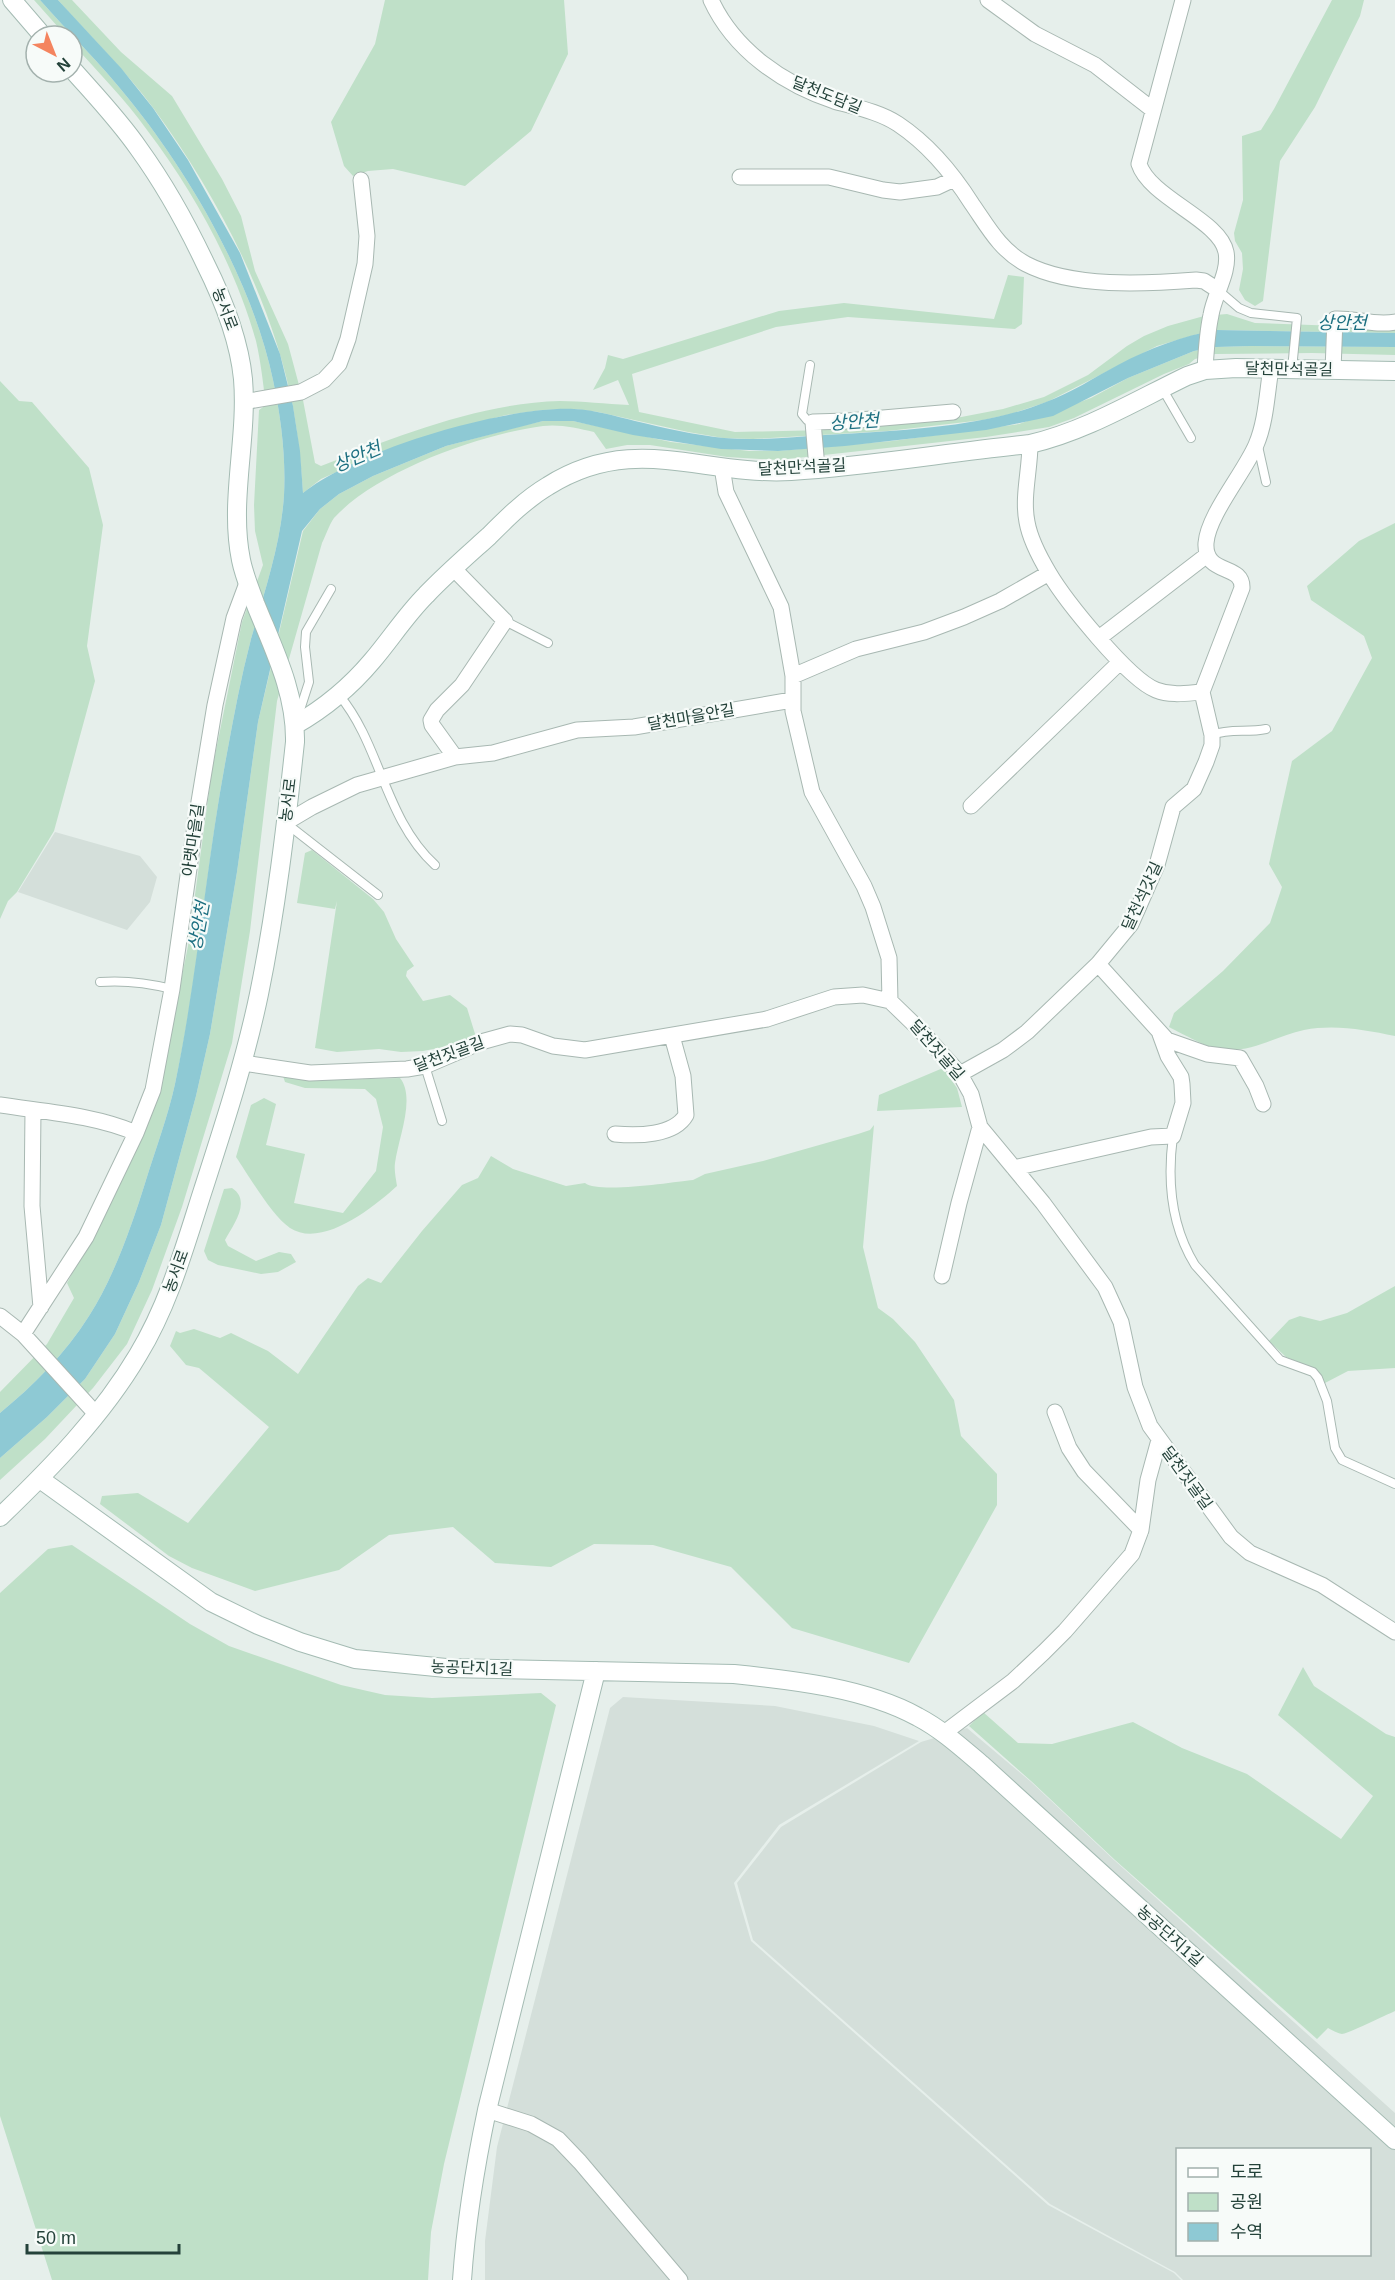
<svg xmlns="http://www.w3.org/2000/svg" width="1395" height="2280" font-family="Arial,'Noto Sans KR',sans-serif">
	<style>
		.built { fill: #d4dfda; fill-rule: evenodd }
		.green { fill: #bfe0c8 }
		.water { fill: #8ec9d4 }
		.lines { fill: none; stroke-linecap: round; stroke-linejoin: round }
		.lane-casing { stroke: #a8b8b2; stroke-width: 10 }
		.street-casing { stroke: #a8b8b2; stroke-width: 17 }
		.secondary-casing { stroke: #a4bbb3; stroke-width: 20 }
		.lane { stroke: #fff; stroke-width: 8 }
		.street { stroke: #fff; stroke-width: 15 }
		.secondary { stroke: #fff; stroke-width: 18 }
		.labels { text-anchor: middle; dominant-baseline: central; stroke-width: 4.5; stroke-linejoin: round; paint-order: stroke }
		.street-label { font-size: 16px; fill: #24423a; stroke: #f7fbf9 }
		.water-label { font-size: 18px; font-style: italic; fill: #1c6f80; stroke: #f7fbf9 }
	</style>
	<rect width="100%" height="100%" fill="#e6efeb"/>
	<path class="built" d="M 55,832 L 140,856 L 157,877 L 150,902 L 127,930 L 18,892 Z
		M 623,1697 L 775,1706 L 874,1726 L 919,1741 L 779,1825 L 734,1883 L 751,1941 L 1048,2205 L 1174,2273 L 1181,2280 L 485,2280 L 485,2241 L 497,2147 L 610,1708 Z
		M 967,1728 L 1030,1781 L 1114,1860 L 1395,2113 L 1395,2280 L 1183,2280 L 1175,2272 L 1050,2204 L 753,1940 L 737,1883 L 781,1827 L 921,1742 ZM 1178,2150 L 1370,2150 L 1370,2254 L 1178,2254 Z"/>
	<path class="green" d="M 34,0 L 40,0 C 69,33 101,64 128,98 C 190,174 253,283 273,380 C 281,417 286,457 284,495 C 281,544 264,593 251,639 C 241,677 234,715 227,753 C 206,863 199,974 175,1084 C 168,1116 156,1148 146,1180 C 132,1225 114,1277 89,1316 C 65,1354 34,1385 0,1413 L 0,1392 L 47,1344 L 74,1298 L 67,1283 L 116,1192 L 143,1134 L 161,1078 L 188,946 L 212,770 L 242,622 L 263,565 L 255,531 L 254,505 L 259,410 L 266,405 C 263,384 261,362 256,341 C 235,266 194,192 147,130 C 125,99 97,71 72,43 L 72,36 L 66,36 Z
		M 58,0 L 72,0 L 121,52 L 172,96 L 222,179 L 241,216 L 255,271 L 288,344 L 303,400 L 315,463 L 321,466 C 395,437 479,403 560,401 C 582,401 606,404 629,405 L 618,380 L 593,390 L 605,368 L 608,355 L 623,359 L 779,311 L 844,303 L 994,319 L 1008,275 L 1024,277 L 1022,324 L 1015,329 L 848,317 L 776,327 L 632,374 L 639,412 L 735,432 L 825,430 L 956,418 L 1003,409 L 1044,397 L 1088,375 L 1127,346 L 1144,336 L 1168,326 L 1204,316 L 1227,314 L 1255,323 L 1395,328 L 1395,333 L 1217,330 L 1198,334 L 1157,346 L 1047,402 L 1011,414 L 983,420 L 888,431 L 753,439 L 723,438 L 688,432 L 598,412 L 575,409 L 543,410 L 506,415 L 434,434 L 379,453 L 321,479 L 303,493 C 301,464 298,436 293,407 C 272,300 218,197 154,109 C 125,70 90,36 58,0 Z
		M 385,0 L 564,0 L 568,54 L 531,131 L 465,186 L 393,169 L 368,171 L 353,176 L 344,166 L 331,122 L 375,44 Z
		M 1332,0 L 1364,0 L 1360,16 L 1315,107 L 1280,161 L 1263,301 L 1255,306 L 1245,300 L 1239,290 L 1243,269 L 1242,253 L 1235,241 L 1234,233 L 1243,200 L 1242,136 L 1261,130 L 1274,109 Z
		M 1252,346 L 1395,347 L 1395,355 L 1312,353 L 1215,354 L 1195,359 L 1189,364 L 1164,374 L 1074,418 L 1049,427 L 986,437 L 779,460 L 727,457 L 650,445 L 627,445 L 606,449 L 594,432 C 577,428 560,424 543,426 C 481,434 377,471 334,518 C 329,525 326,535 322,543 L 277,701 L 250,931 L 232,1043 L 182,1207 L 152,1290 L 127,1344 L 93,1388 L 45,1439 L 0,1480 L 0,1458 L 47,1417 L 85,1379 L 115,1334 L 139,1282 L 161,1225 L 196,1096 L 210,1034 L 237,872 L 258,722 L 303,531 L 320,509 L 339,494 L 373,476 L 446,446 L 525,425 L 543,421 L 573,421 L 671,442 L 749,451 L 778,451 L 892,441 L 1019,424 L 1091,398 L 1128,378 L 1194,351 L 1216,347 Z
		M 0,381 L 19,401 L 32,402 L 89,468 L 103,525 L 87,646 L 95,681 L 54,831 L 17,892 L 8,901 L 0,919 Z
		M 1395,523 L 1395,1036 C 1365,1030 1335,1024 1304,1030 C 1276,1036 1253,1052 1224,1050 C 1209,1049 1183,1034 1169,1027 L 1174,1013 L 1223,971 L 1270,923 L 1282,887 L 1269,864 L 1292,761 L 1332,731 L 1372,658 L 1364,636 L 1311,600 L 1307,586 L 1359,541 Z
		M 312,850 L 373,899 L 384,912 L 396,939 L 414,966 L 407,971 L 406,976 L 423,1001 L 450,995 L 467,1008 L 476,1037 L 449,1046 L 423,1051 L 401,1052 L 379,1049 L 337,1052 L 315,1048 L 337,901 L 335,909 L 297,903 L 305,853 Z
		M 943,1068 L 957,1088 L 962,1107 L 877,1111 L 879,1095 Z
		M 283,1076 L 336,1080 L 400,1078 C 416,1098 398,1139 395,1163 C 394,1171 396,1179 397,1186 C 374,1207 322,1249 290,1228 C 272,1216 249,1176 236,1157 L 251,1105 L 264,1098 L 276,1104 L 266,1145 L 305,1154 L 294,1203 L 343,1213 L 376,1171 L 383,1127 L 376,1099 L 365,1089 L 305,1088 L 285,1082 Z
		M 874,1125 L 863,1247 L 878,1308 L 893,1319 L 915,1342 L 954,1400 L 961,1436 L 997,1474 L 997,1505 L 909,1663 L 792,1628 L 731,1567 L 653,1545 L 594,1544 L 551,1567 L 495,1563 L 453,1527 L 389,1535 L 339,1570 L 255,1591 L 192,1568 L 169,1556 L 100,1504 L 102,1496 L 138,1493 L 188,1523 L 269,1427 L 199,1368 L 186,1365 L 170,1346 L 176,1331 L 180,1333 L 194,1329 L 220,1338 L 231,1333 L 268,1351 L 298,1374 L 358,1286 L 368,1278 L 381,1283 L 422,1231 L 462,1185 L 478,1178 L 491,1156 L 513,1169 L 566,1186 L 585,1183 C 599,1194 673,1182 693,1180 L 705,1174 L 763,1161 L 858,1134 L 870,1130 Z
		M 232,1188 C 252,1201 233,1225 225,1240 L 228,1246 L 256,1261 L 279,1252 L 291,1254 L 296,1262 L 278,1272 L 261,1274 L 218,1265 L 208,1260 L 204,1251 L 224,1189 Z
		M 1395,1286 L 1395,1368 L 1348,1371 L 1325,1383 L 1315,1369 L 1286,1357 L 1269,1341 L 1289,1320 L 1300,1316 L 1320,1321 L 1347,1313 Z
		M 72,1545 L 190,1624 L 229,1646 L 341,1685 L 385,1695 L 432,1698 L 541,1693 L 556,1705 L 444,2164 L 431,2232 L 428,2280 L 52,2280 L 0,2116 L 0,1593 L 48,1549 Z
		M 1303,1667 L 1314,1686 L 1386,1734 L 1395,1737 L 1395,2011 C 1386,2015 1347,2034 1342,2034 C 1337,2033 1332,2030 1328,2028 L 1317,2039 L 1115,1860 L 1031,1781 L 969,1726 L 983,1712 L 1018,1743 L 1052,1744 L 1133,1722 L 1182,1748 L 1247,1774 L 1341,1839 L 1373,1796 L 1278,1715 Z"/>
	<path class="water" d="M 40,0 L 58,0 L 121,68 L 153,108 L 188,160 L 240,253 L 280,354 L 293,406 L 300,451 L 303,493 C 358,449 504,406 574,409 C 595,410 615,416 635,421 C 664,428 695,435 724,438 C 758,441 792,437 825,435 C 861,433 898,431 934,427 C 972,423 1011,416 1046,402 C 1071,393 1095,377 1118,365 C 1150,348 1182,336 1217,330 L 1395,333 L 1395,347 L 1252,346 L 1216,347 L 1194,351 L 1128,378 L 1053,416 L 986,430 L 845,446 L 778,451 L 721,449 L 633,435 L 573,421 L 543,421 L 446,446 L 373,476 L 339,494 L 320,509 L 302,531 L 258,722 L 237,872 L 210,1034 L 196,1096 L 161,1225 L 139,1282 L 115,1334 L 85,1379 L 47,1417 L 0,1458 L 0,1413 C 34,1385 65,1354 89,1316 C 114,1277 132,1225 146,1180 C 156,1148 168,1116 175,1084 C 198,974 206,863 227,753 C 234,715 241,677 251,639 C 264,593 281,544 284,495 C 286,457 281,417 273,380 C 253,283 190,174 128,98 C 101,64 69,33 40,0 Z"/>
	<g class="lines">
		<defs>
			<path id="lane" d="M 1218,290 L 1239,308 L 1251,313 L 1297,318 L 1292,369
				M 810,365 L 802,414 L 807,420 L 813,422
				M 1162,388 L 1191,438
				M 1258,446 L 1266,482
				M 505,621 L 548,643
				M 339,695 C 381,745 384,818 435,865
				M 298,716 L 309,682 L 305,647 L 306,632 L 331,589
				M 1212,735 C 1230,728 1247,733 1266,729
				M 287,824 L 378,895
				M 100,982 C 125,980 148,983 172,989
				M 425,1066 L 442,1121
				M 1173,1136 C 1167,1181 1171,1226 1195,1265 L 1280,1360 L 1313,1372 L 1318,1378 L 1327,1401 L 1335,1448 L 1342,1460 L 1395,1484"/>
			<path id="street" d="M 711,0 C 734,50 783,84 834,101 C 855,107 880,112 898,124 C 928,144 953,174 972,204 C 988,227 1000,250 1026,264 C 1072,288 1145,284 1196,280 L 1204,281 L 1218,290
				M 988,0 L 1035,34 L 1095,65 L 1153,110
				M 1183,0 L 1139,164 C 1150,198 1220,220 1226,252 C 1230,272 1214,295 1211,315 C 1207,333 1206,352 1205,370
				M 740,177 L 829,177 L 883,190 L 900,192 L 937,187 L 954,179
				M 1333,370 L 1335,319 C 1355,318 1375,326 1395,322
				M 243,402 L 301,392 L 324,380 L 339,364 L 348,339 L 365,264 L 367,236 L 361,180
				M 1030,444 C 1030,470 1022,497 1027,522 C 1030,539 1040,558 1049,573 C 1065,600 1128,679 1156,690 C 1171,696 1187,693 1202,692
				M 722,467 L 726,492 L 781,607 L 793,676 L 793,711 L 812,792 L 864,886 L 873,907 L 889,958 L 890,1001
				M 817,468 L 813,422 L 848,421 L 953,412
				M 453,568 L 505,621 L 462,685 L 437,710 L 431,720 L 432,725 L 455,757
				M 1099,638 L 1207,555
				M 793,676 L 856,649 L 924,632 L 964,617 L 1000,601 L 1049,573
				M 971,806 L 1120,662
				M 285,823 L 312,807 L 357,785 L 455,757 L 493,753 L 577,730 L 634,727 L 792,700
				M 1098,964 L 1167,1040 L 1207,1054 L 1240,1058 L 1256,1086 L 1263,1104
				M 243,1063 L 310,1073 L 407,1069 L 425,1066 L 481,1042 L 510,1034 L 522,1035 L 553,1046 L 585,1050 L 767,1019 L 834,997 L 863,995 L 890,1001 L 921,1031 L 960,1074 L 971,1094 L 980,1127 L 1043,1203 L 1105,1287 L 1121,1322 L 1135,1387 L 1150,1426 L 1231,1537 L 1250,1553 L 1322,1585 L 1395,1632
				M 960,1074 L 1003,1050 L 1027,1032 L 1098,964 L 1131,924 L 1157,865 L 1173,807 L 1194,789 L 1206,762 L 1212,745 L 1212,735 L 1202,692 L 1242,588 C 1243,563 1204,576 1206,543 C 1208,515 1244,473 1256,445 C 1266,422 1267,393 1271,368
				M 0,1105 C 45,1112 94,1115 136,1133
				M 33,1110 L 32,1206 L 41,1307
				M 615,1134 C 637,1136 674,1136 686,1115 L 683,1076 L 672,1036
				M 1014,1168 L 1151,1137 L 1173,1136 L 1183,1103 L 1182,1084 L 1181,1077 L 1168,1056 L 1160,1034
				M 942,1276 L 959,1203 L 980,1127
				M 0,1316 L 23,1334 L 96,1414
				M 23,1334 L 86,1237 L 136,1133 L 153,1090 L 172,989 L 195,826 L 215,705 L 234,618 L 247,583
				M 1055,1412 L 1069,1448 L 1084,1471 L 1141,1530
				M 944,1733 L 1013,1681 L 1044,1652 L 1065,1631 L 1132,1554 L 1141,1530 L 1148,1480 L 1159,1440
				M 487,2110 L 531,2124 L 558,2139 L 580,2162 L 680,2280"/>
			<path id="secondary" d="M 12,0 L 43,36
				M 295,725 C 323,709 351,686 372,661 C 390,640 406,615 426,595 C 446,574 468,555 489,536 C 507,518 526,499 548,486 C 634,432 701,476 791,471 C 871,466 950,452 1030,444 C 1086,431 1135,401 1187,376 L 1205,370 L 1236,368 L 1395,371
				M 40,1479 L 211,1602 L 258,1625 L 300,1642 L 355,1659 L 446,1668 L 734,1674 C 792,1680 866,1688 918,1717 C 941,1729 961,1747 981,1764 L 1395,2140
				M 0,1517 C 51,1468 102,1416 138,1355 C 169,1304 185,1246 203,1190 C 224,1125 245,1061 259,994 C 276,911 286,826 295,742 C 296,692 273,648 255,603 C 250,589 244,575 241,560 C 229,501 248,439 243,379 C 239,338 223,299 205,263 C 186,223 165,185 139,149 C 119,120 95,95 72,69
				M 462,2280 C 466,2222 475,2167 487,2110 L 596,1671"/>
		</defs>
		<use href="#lane" class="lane-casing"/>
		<use href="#street" class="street-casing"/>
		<use href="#secondary" class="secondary-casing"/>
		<use href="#lane" class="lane"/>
		<use href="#street" class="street"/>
		<use href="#secondary" class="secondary"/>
	</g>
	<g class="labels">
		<g class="street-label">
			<text transform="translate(827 95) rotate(22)">달천도담길</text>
			<text transform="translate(225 309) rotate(69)">농서로</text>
			<text transform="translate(1289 369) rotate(1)">달천만석골길</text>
			<text transform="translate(802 467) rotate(-3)">달천만석골길</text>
			<text transform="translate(691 717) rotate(-10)">달천마을안길</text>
			<text transform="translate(288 800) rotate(-83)">농서로</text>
			<text transform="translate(193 840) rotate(-82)">아랫마을길</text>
			<text transform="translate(1142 896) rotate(-65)">달천석갓길</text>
			<text transform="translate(937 1050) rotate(49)">달천짓골길</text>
			<text transform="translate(449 1054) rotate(-20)">달천짓골길</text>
			<text transform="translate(176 1271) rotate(-70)">농서로</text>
			<text transform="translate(1187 1478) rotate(54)">달천짓골길</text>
			<text transform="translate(472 1668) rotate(2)">농공단지1길</text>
			<text transform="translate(1170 1936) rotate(42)">농공단지1길</text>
		</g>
		<g class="water-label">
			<text x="1342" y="323">상안천</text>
			<text transform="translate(854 422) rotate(-4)">상안천</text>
			<text transform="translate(357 457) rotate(-23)">상안천</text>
			<text transform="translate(199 926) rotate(-80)">상안천</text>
		</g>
	</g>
	<rect x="1176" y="2148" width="195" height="108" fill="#f7fbf9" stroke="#a3b1ad" stroke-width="1.5"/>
	<rect x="1188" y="2168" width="30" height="9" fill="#ffffff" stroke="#a3b1ad" stroke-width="1.5"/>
	<text x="1230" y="2178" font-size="18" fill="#24423a">도로</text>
	<rect x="1188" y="2193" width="30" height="18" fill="#bfe0c8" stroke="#a3b1ad" stroke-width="1.5"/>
	<text x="1230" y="2208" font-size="18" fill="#24423a">공원</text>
	<rect x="1188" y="2223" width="30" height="18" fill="#8ec9d4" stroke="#a3b1ad" stroke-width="1.5"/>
	<text x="1230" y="2238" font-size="18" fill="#24423a">수역</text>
	<g transform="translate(54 54) rotate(138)"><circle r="28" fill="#f7fbf9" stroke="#a3b1ad" stroke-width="1.5"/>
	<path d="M0-4.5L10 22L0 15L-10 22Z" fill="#f4845f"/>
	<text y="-9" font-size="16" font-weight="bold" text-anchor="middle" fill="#24423a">N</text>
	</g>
	<path d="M27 2244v9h152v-9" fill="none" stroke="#24423a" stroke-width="3"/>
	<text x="36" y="2244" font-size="18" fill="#24423a" stroke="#f7fbf9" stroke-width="4.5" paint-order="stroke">50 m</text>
</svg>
